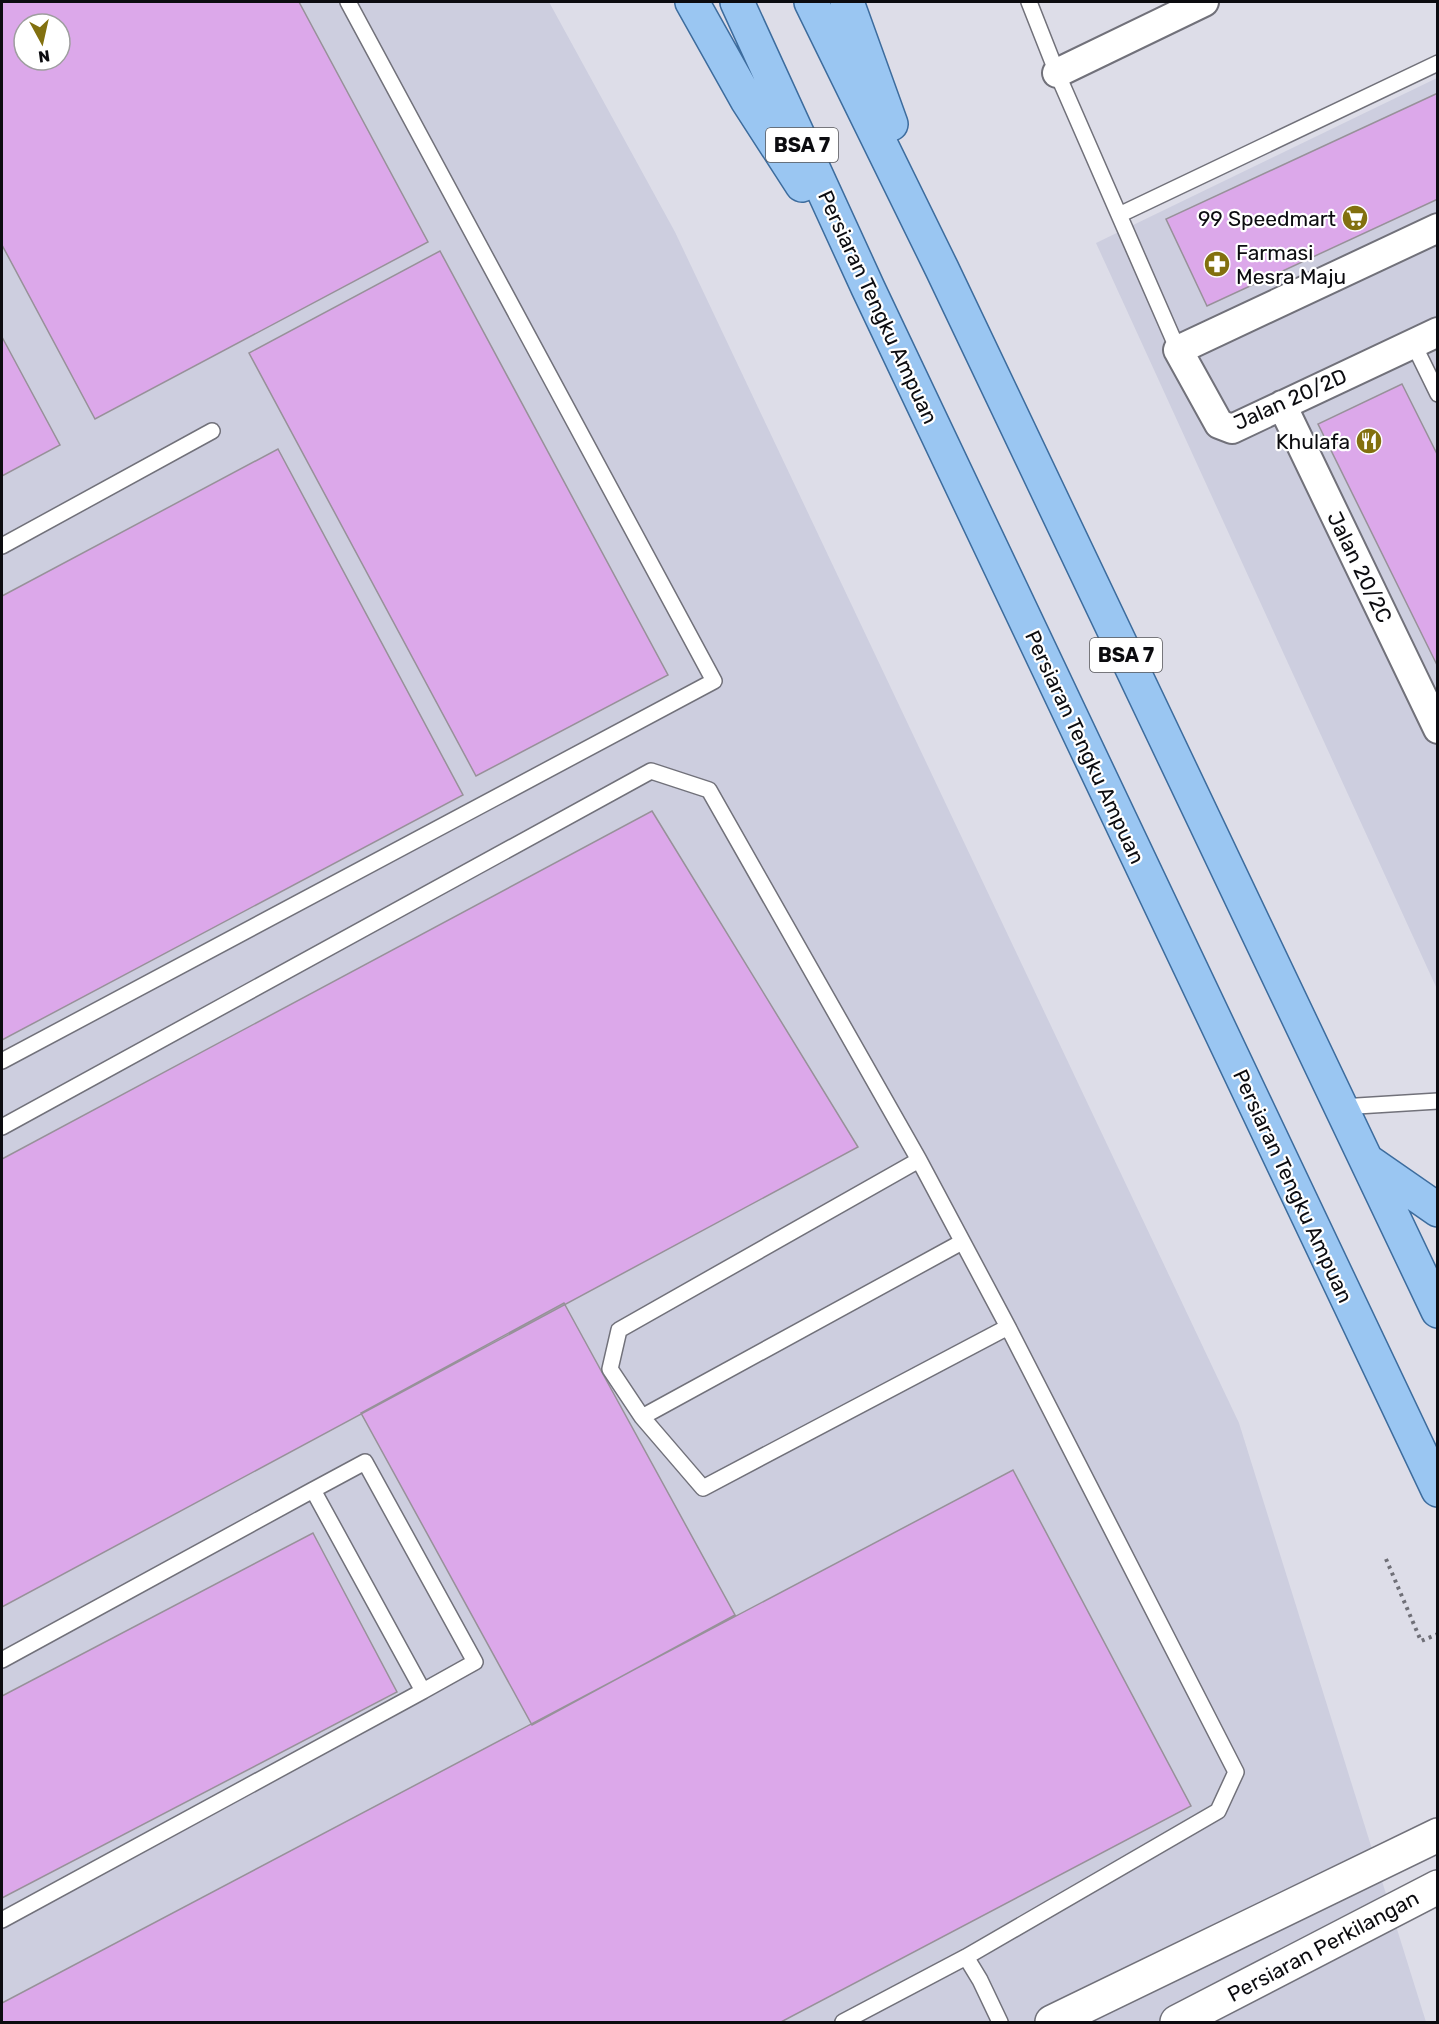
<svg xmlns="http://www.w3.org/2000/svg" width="1439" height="2024" font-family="Rubik,sans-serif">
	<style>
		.built { fill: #cdcedf; fill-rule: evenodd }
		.building { fill: #dca8ea; stroke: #979199; stroke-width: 1.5; fill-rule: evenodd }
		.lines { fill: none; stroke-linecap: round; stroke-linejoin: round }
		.lane-casing { stroke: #71717a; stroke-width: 18 }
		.street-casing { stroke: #71717a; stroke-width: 32 }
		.secondary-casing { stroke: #71717a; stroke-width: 36 }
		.primary-casing { stroke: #3d6c9d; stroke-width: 36 }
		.path { stroke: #6f6f77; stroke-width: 4; stroke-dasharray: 3 4.5; stroke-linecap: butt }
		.lane { stroke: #fff; stroke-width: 15 }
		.street { stroke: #fff; stroke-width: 28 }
		.secondary { stroke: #fff; stroke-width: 33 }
		.primary { stroke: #9ac6f2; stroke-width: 33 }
		.labels { text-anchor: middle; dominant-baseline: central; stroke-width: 4.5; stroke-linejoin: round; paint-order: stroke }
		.shield { fill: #fff; stroke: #555558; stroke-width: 1.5 }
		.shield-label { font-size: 20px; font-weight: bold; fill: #0c0c10 }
		.poi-label { font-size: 21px; fill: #0c0c10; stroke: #fff; text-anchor: end }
		.street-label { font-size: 21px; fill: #0c0c10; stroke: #fff }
	</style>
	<rect width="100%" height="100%" fill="#dddde8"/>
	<path class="built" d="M 2,2 L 549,2 L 675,232 L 1239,1423 L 1426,2022 L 2,2022 ZM 24,24 L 60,24 L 60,60 L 24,60 Z
		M 1437,78 L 1437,989 L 1096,243 Z"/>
	<path class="building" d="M 2,2 L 299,2 L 428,242 L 95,419 L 2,245 ZM 24,24 L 60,24 L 60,60 L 24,60 Z
		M 1438,93 L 1438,199 L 1207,306 L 1166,219 Z
		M 440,251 L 668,675 L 476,776 L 249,353 Z
		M 2,337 L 60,445 L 2,476 Z
		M 1402,384 L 1438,456 L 1438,667 L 1318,424 Z
		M 278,449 L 463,795 L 2,1040 L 2,596 Z
		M 652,811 L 858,1147 L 2,1607 L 2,1159 Z
		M 564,1303 L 735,1615 L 532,1725 L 361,1413 Z
		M 1013,1470 L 1191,1806 L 781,2022 L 2,2022 L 2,2003 Z
		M 313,1533 L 397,1692 L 2,1898 L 2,1696 Z"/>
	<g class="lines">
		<defs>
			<path id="lane" d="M 1029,2 L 1057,73 L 1178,350
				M 1119,215 L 1438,63
				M 1413,343 L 1438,394
				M 2,546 L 212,431
				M 2,1061 L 714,681 L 348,2
				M 1341,1107 L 1438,1101
				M 2,1127 L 651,771 L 709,790 L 919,1160 L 1008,1327 L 1236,1772 L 1218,1811 L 966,1957 L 843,2022
				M 919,1160 L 619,1330 L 610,1369 L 642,1417 L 703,1488 L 1008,1327
				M 642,1417 L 962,1242
				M 313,1490 L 365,1462 L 475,1662 L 423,1691
				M 2,1660 L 313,1490 L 423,1691 L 2,1920
				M 966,1957 L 980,1980 L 1000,2022"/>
			<path id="street" d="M 1057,73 L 1204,2
				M 1438,228 L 1178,350 L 1219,424 L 1232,429 L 1438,332
				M 1282,405 L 1438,729"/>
			<path id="secondary" d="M 1052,2022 L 1438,1835
				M 1177,2022 L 1438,1887"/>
			<path id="primary" d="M 692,2 L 747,100 L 802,185
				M 737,2 L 868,288 L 1438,1490
				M 811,2 L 942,269 L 1438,1311
				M 847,2 L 891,124
				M 1369,1162 L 1438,1210"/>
		</defs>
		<use href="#lane" class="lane-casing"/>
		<use href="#street" class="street-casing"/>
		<use href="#secondary" class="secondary-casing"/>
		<use href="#primary" class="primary-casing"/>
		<path class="path" d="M 1386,1559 L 1421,1641 L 1438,1634"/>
		<use href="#lane" class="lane"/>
		<use href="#street" class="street"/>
		<use href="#secondary" class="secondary"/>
		<use href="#primary" class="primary"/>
	</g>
	<defs>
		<symbol id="supermarket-disc" viewBox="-11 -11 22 22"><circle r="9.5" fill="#82700f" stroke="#fff"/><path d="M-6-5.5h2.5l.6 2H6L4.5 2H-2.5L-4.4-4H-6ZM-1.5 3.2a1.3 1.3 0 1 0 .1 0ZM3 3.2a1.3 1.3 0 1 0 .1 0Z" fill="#fff"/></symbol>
		<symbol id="pharmacy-disc" viewBox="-11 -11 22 22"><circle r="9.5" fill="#82700f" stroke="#fff"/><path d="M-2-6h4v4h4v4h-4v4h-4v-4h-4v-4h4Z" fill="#fff"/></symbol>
		<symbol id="restaurant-disc" viewBox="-11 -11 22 22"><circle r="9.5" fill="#82700f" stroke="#fff"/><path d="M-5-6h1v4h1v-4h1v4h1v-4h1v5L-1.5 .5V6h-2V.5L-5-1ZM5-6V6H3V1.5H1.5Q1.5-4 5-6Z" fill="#fff"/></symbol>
	</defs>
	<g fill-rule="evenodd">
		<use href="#supermarket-disc" x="1340" y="203" width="30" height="30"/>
		<use href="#pharmacy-disc" x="1202" y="249" width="30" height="30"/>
		<use href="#restaurant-disc" x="1354" y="426" width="30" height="30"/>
	</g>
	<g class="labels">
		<g class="shield">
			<rect x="766" y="128" width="72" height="34" rx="4.5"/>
			<rect x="1090" y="638" width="72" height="34" rx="4.5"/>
		</g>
		<g class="shield-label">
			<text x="802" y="145">BSA 7</text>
			<text x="1126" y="655">BSA 7</text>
		</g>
		<g class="poi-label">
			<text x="1336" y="218">99 Speedmart</text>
			<text x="1236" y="252" text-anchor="start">Farmasi<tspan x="1236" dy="24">Mesra Maju</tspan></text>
			<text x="1350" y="441">Khulafa</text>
		</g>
		<g class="street-label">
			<text transform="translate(878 307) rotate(65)">Persiaran Tengku Ampuan</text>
			<text transform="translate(1290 399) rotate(-24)">Jalan 20/2D</text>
			<text transform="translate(1360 567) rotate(64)">Jalan 20/2C</text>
			<text transform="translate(1085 747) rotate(65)">Persiaran Tengku Ampuan</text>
			<text transform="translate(1293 1186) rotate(65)">Persiaran Tengku Ampuan</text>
			<text transform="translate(1323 1946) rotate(-28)">Persiaran Perkilangan</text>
		</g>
	</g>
	<rect width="1439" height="2024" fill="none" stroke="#0c0c10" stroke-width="6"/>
	<g transform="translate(42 42) rotate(172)"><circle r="28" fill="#ffffff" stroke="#9e9e9f" stroke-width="1.5"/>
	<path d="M0-4.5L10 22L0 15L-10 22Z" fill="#82700f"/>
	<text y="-9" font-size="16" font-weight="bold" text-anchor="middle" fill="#0c0c10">N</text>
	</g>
</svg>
